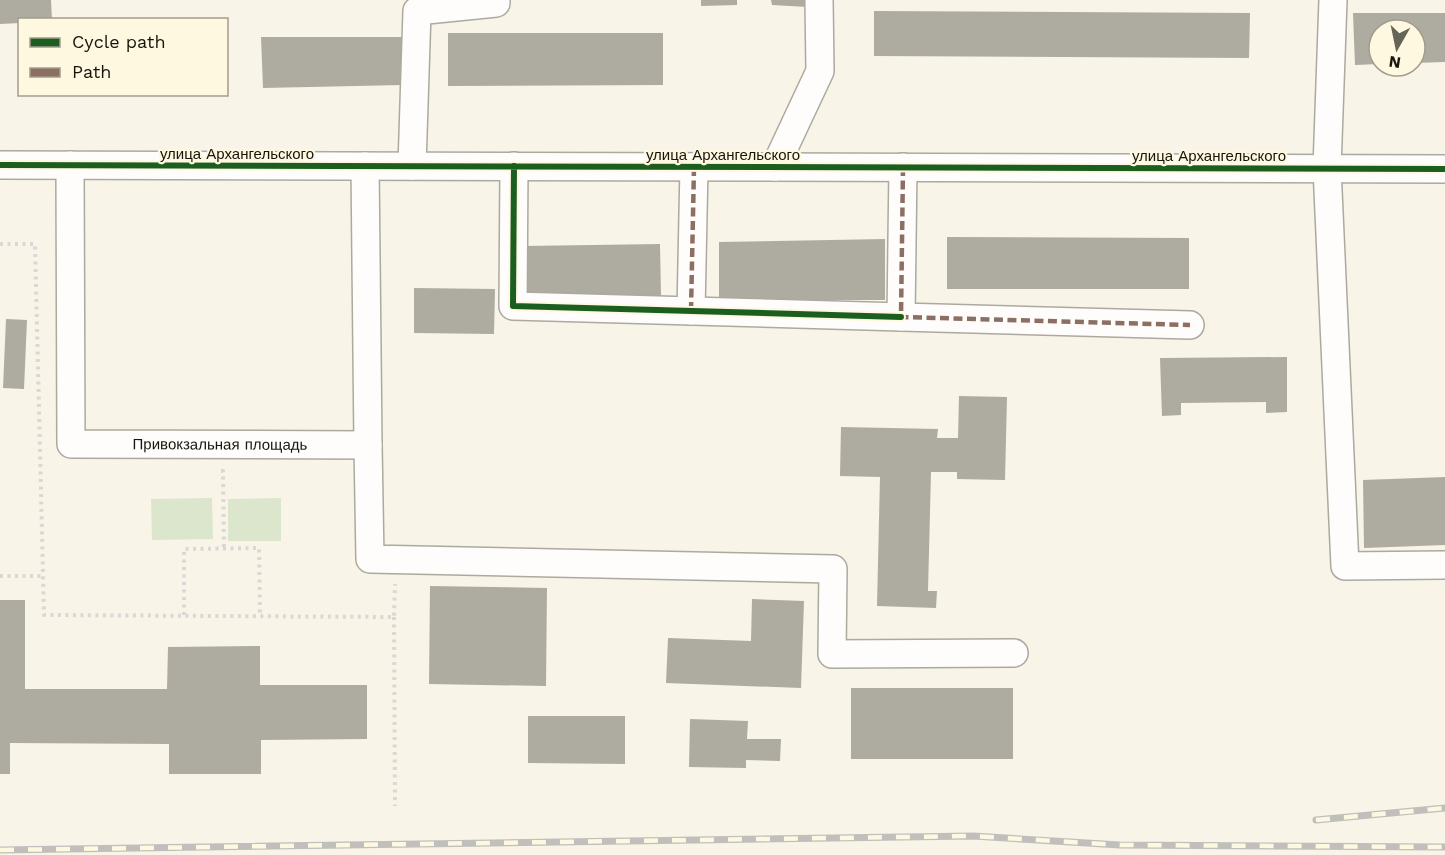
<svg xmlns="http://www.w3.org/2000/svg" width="1445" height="855" font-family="'Work Sans',sans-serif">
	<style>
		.green { fill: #dce6cc }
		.building { fill: #aeaba1 }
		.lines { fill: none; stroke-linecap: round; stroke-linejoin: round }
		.minor-casing { stroke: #aca99f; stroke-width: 30 }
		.path { stroke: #d9d8d4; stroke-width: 4; stroke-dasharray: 3 4.5; stroke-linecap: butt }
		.minor { stroke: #fefdfb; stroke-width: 27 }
		.rail-casing { stroke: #c0bfbc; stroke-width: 7 }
		.rail { stroke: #fef8e1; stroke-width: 4.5; stroke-dasharray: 14; stroke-linecap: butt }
		.quiet { stroke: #8d6e63; stroke-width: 4.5; stroke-dasharray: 9 4.5; stroke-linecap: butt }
		.cycleway-casing { stroke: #fef8e1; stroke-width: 10 }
		.cycleway { stroke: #1b5e20; stroke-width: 6 }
		.labels { text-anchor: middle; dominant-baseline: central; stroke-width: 4.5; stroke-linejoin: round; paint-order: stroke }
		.street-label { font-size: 15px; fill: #17150d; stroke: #fef8e1 }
	</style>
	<rect width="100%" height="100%" fill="#f8f4e7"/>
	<path class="green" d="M 212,498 L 213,539 L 152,540 L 151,499 Z
		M 281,498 L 281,541 L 228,541 L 228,499 Z"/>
	<path class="building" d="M 0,0 L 51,0 L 52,20 L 20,20 L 20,23 L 0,24 Z
		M 701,0 L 737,0 L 737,5 L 701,6 Z
		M 771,0 L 808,0 L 808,7 L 772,5 Z
		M 874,11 L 1250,13 L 1249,58 L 874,56 Z
		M 1353,13 L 1445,13 L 1445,62 L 1415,63 L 1415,30 L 1379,30 L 1379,64 L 1355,65 Z
		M 448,33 L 663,33 L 663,85 L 448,86 Z
		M 261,37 L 402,37 L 402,85 L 263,88 Z
		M 947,237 L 1189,238 L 1189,289 L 947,289 Z
		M 885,239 L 885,300 L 719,300 L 719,242 Z
		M 660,244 L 661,296 L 525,298 L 524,246 Z
		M 414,288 L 495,289 L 494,334 L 414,333 Z
		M 6,319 L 27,320 L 24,389 L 3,388 Z
		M 1287,357 L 1287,412 L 1266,413 L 1266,402 L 1181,403 L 1181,415 L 1162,416 L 1160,358 Z
		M 959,396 L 1007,397 L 1005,480 L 957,479 L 957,472 L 931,472 L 928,591 L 937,591 L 936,608 L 877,606 L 880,477 L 840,476 L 841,427 L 938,429 L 937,438 L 958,438 Z
		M 1445,477 L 1445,545 L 1364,548 L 1363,480 Z
		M 430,586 L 547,588 L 546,686 L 429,684 Z
		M 752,599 L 804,601 L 801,688 L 666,683 L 668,638 L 751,641 Z
		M 0,600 L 25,600 L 25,689 L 167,689 L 168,647 L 260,646 L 260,685 L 367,685 L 367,739 L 261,740 L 261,774 L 169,774 L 169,744 L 10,743 L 10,774 L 0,774 Z
		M 851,688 L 1013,688 L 1013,759 L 851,759 Z
		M 528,716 L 625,716 L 625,764 L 528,763 Z
		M 690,719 L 748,721 L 747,739 L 781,739 L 780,761 L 746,760 L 746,768 L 689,767 Z"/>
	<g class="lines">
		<defs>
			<g id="minor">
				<path d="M 1333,0 L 1327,168 L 1345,566 L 1445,565"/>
				<path d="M 0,165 L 1445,169"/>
				<path id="s1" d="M 70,165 L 71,444 L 368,445 L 365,166"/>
				<path d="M 412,166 L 417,11 L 496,3 L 496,0"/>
				<path d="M 514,166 L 513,306 L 901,317"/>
				<path d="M 775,167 L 820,71 L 819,0"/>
				<path d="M 903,167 L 901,317 L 1190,325"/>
				<path d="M 691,311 L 694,167"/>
				<path d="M 368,445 L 370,559 L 833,569 L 832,654 L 1014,653"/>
			</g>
		</defs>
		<use href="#minor" class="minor-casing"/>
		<path class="path" d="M 0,244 L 35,244 L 44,615 L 394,617 L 395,584
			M 221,471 L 223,471 L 224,549
			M 0,576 L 43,576
			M 184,615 L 184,549 L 259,548 L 260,615
			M 394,617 L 395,806"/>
		<use href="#minor" class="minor"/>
		<defs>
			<path id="rail" d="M 1316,820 L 1445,808
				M 0,850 L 973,836 L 1120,845 L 1445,847"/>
		</defs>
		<use href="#rail" class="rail-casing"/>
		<use href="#rail" class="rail"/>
		<path class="quiet" d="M 903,167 L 901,317 L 1190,325
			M 691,311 L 694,167"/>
		<defs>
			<path id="cycleway" d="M 0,165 L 1445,169
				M 514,166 L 513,306 L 901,317"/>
		</defs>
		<use href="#cycleway" class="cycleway-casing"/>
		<use href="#cycleway" class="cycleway"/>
	</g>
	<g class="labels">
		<g class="street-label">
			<text x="237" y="154">улица Архангельского</text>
			<text x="723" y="155">улица Архангельского</text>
			<text x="1209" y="156">улица Архангельского</text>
			<text stroke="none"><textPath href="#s1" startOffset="428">Привокзальная площадь</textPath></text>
		</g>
	</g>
	<rect x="18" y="18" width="210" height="78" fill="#fef8e1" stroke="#a29d8c" stroke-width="1.5"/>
	<rect x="30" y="38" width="30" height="9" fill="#1b5e20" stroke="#a29d8c" stroke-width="1.5"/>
	<text x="72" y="48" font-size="18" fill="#17150d">Cycle path</text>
	<rect x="30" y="68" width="30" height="9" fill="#8d6e63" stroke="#a29d8c" stroke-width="1.5"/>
	<text x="72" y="78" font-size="18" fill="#17150d">Path</text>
	<g transform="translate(1397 48) rotate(189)"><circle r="28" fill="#fef8e1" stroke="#a29d8c" stroke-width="1.5"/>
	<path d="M0-4.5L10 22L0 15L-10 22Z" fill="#666359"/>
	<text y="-9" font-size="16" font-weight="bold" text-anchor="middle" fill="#17150d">N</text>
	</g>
</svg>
